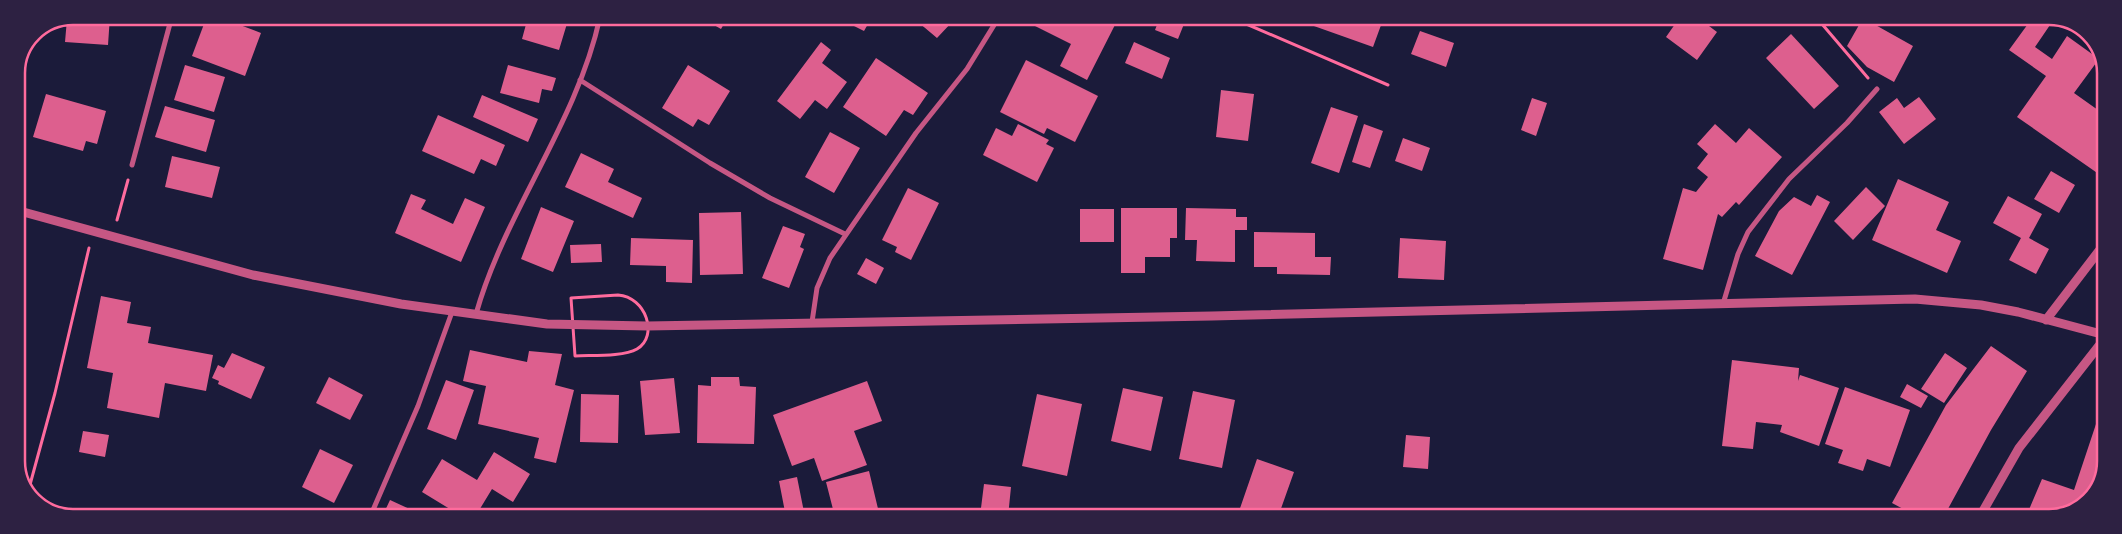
<svg xmlns="http://www.w3.org/2000/svg" width="2122" height="534" font-family="Merriweather,serif">
	<style>
		.building { fill: #dd5f8e }
		.lines { fill: none; stroke-linecap: round; stroke-linejoin: round }
		.path { stroke: #ff6b9d; stroke-width: 3 }
		.minor { stroke: #c65784; stroke-width: 5 }
		.tertiary { stroke: #c65784; stroke-width: 9 }
		.rim { fill: none; stroke: #ff6b9d; stroke-width: 2.5 }
	</style>
	<rect width="100%" height="100%" fill="#1b1b3a"/>
	<path class="building" d="M 73,16 L 110,16 L 108,45 L 65,42 L 67,19 Z
		M 207,16 L 216,16 L 261,33 L 245,76 L 192,56 Z
		M 528,17 L 569,17 L 559,50 L 522,39 Z
		M 700,17 L 728,17 L 721,29 Z
		M 836,17 L 872,17 L 864,31 Z
		M 912,17 L 948,17 L 953,21 L 937,38 Z
		M 1040,17 L 1119,17 L 1087,80 L 1060,66 L 1071,44 L 1035,26 Z
		M 1160,17 L 1180,17 L 1186,19 L 1178,39 L 1155,30 Z
		M 1298,17 L 1384,17 L 1373,47 L 1297,20 Z
		M 1680,17 L 1697,17 L 1717,32 L 1697,60 L 1666,37 Z
		M 2033,17 L 2039,17 L 2050,25 L 2035,47 L 2052,59 L 2067,36 L 2099,59 L 2074,93 L 2105,115 L 2105,173 L 2103,177 L 2017,117 L 2046,76 L 2009,50 Z
		M 1863,18 L 1913,46 L 1894,82 L 1867,67 L 1847,46 Z
		M 1420,31 L 1454,43 L 1446,67 L 1411,54 Z
		M 1791,34 L 1839,86 L 1814,109 L 1766,58 Z
		M 821,42 L 831,50 L 822,63 L 847,82 L 827,109 L 815,100 L 800,119 L 777,101 Z
		M 1134,42 L 1170,58 L 1162,79 L 1125,63 Z
		M 876,58 L 928,93 L 913,115 L 904,110 L 886,136 L 843,107 Z
		M 1026,60 L 1098,96 L 1075,142 L 1047,128 L 1044,134 L 1000,112 Z
		M 185,65 L 225,77 L 214,112 L 174,100 Z
		M 508,65 L 556,78 L 552,91 L 542,89 L 539,103 L 500,93 Z
		M 688,65 L 730,91 L 709,125 L 698,119 L 693,127 L 662,108 Z
		M 1221,90 L 1254,94 L 1248,141 L 1216,137 Z
		M 46,94 L 106,111 L 97,144 L 86,141 L 83,151 L 33,137 Z
		M 482,95 L 538,119 L 528,142 L 473,117 Z
		M 1919,97 L 1936,119 L 1904,144 L 1879,112 L 1897,98 L 1904,108 Z
		M 1532,98 L 1547,103 L 1536,136 L 1521,130 Z
		M 165,106 L 215,120 L 206,152 L 155,137 Z
		M 1331,107 L 1358,116 L 1339,173 L 1311,163 Z
		M 438,115 L 505,145 L 496,166 L 481,159 L 474,174 L 422,151 Z
		M 1018,124 L 1049,140 L 1046,144 L 1054,148 L 1037,182 L 983,155 L 996,128 L 1012,136 Z
		M 1364,124 L 1383,131 L 1370,168 L 1352,162 Z
		M 1715,124 L 1736,143 L 1749,128 L 1782,157 L 1739,205 L 1736,202 L 1722,217 L 1718,214 L 1703,270 L 1663,259 L 1683,188 L 1696,192 L 1708,177 L 1697,168 L 1708,154 L 1697,144 Z
		M 830,132 L 860,148 L 834,193 L 805,177 Z
		M 1403,138 L 1430,148 L 1422,171 L 1395,161 Z
		M 581,153 L 614,169 L 608,182 L 642,198 L 633,218 L 565,187 Z
		M 172,156 L 220,167 L 212,198 L 165,187 Z
		M 2051,171 L 2075,185 L 2059,213 L 2034,199 Z
		M 1898,179 L 1949,202 L 1936,230 L 1961,241 L 1947,273 L 1872,240 Z
		M 1866,187 L 1885,206 L 1853,240 L 1834,221 Z
		M 908,188 L 939,203 L 911,260 L 895,252 L 897,247 L 882,240 Z
		M 411,194 L 426,200 L 421,209 L 453,224 L 465,198 L 485,207 L 461,262 L 395,233 Z
		M 1817,195 L 1830,202 L 1792,275 L 1755,256 L 1779,211 L 1794,197 L 1811,206 Z
		M 2008,196 L 2042,214 L 2029,238 L 2049,249 L 2036,274 L 2009,260 L 2021,238 L 1993,223 Z
		M 541,207 L 574,221 L 553,272 L 521,259 Z
		M 1121,208 L 1177,208 L 1177,238 L 1170,238 L 1170,257 L 1145,257 L 1145,273 L 1121,273 Z
		M 1186,208 L 1236,209 L 1236,217 L 1247,217 L 1247,230 L 1235,230 L 1235,262 L 1196,261 L 1197,240 L 1185,240 Z
		M 1080,209 L 1114,209 L 1114,242 L 1080,242 Z
		M 741,212 L 743,274 L 700,275 L 699,213 Z
		M 783,226 L 805,234 L 800,247 L 804,249 L 789,288 L 762,278 Z
		M 1254,232 L 1315,233 L 1315,257 L 1331,257 L 1330,275 L 1277,274 L 1277,267 L 1254,267 Z
		M 631,238 L 693,240 L 692,283 L 666,282 L 666,266 L 630,265 Z
		M 1400,238 L 1446,241 L 1444,280 L 1398,278 Z
		M 601,244 L 602,262 L 571,263 L 570,245 Z
		M 866,258 L 884,268 L 876,284 L 857,274 Z
		M 101,296 L 131,302 L 127,323 L 151,327 L 148,343 L 213,355 L 206,391 L 165,383 L 159,418 L 107,408 L 113,373 L 87,368 Z
		M 1991,346 L 2027,371 L 1991,430 L 1943,518 L 1920,518 L 1892,503 L 1946,405 Z
		M 470,350 L 527,362 L 529,351 L 562,354 L 555,385 L 574,390 L 556,463 L 534,458 L 539,438 L 478,424 L 486,386 L 463,381 Z
		M 232,353 L 265,367 L 251,399 L 218,384 L 219,381 L 212,378 L 218,365 L 224,368 Z
		M 1945,353 L 1967,368 L 1944,403 L 1921,389 Z
		M 1732,360 L 1799,368 L 1798,381 L 1800,375 L 1839,388 L 1819,446 L 1780,432 L 1782,425 L 1756,422 L 1753,449 L 1722,446 Z
		M 329,377 L 363,395 L 350,420 L 316,403 Z
		M 711,377 L 739,377 L 740,386 L 756,387 L 754,444 L 697,443 L 698,385 L 711,386 Z
		M 674,378 L 680,433 L 645,435 L 640,381 Z
		M 446,380 L 474,390 L 456,440 L 427,429 Z
		M 867,381 L 882,421 L 854,431 L 867,465 L 822,481 L 814,458 L 792,466 L 773,415 Z
		M 1907,384 L 1928,396 L 1921,408 L 1900,397 Z
		M 1845,387 L 1910,410 L 1890,467 L 1867,459 L 1863,471 L 1838,463 L 1843,450 L 1825,444 Z
		M 1123,388 L 1163,397 L 1151,451 L 1111,441 Z
		M 1193,391 L 1235,400 L 1222,468 L 1179,459 Z
		M 581,394 L 619,395 L 618,443 L 580,442 Z
		M 1037,394 L 1082,404 L 1067,476 L 1022,466 Z
		M 2096,424 L 2105,427 L 2105,472 L 2086,504 L 2049,518 L 2028,512 L 2042,479 L 2074,490 Z
		M 83,431 L 109,435 L 105,457 L 79,452 Z
		M 1406,435 L 1430,437 L 1428,469 L 1403,467 Z
		M 320,449 L 353,465 L 334,503 L 302,487 Z
		M 494,452 L 530,474 L 513,502 L 492,489 L 475,517 L 463,517 L 422,492 L 442,459 L 477,480 Z
		M 1257,459 L 1294,472 L 1278,517 L 1237,517 Z
		M 869,471 L 880,517 L 835,517 L 826,482 Z
		M 797,477 L 805,517 L 786,517 L 779,481 Z
		M 984,484 L 1011,487 L 1008,517 L 980,516 Z
		M 390,500 L 427,517 L 382,517 Z"/>
	<g class="lines">
		<path class="path" d="M 1230,17 L 1388,85
			M 1816,17 L 1868,78
			M 117,220 L 128,180
			M 618,295 C 646,297 659,336 637,349 C 623,357 591,355 575,356 L 571,298 Z
			M 28,492 L 55,393 L 89,248"/>
		<path class="minor" d="M 580,80 L 710,163 L 770,198 L 845,234
			M 132,165 L 172,16
			M 1723,304 L 1738,254 L 1748,232 L 1789,179 L 1847,123 L 1877,89
			M 476,314 C 505,211 577,123 600,17
			M 812,322 L 817,288 L 830,258 L 916,133 L 967,69 L 999,17
			M 370,517 L 418,406 L 452,312"/>
		<path class="tertiary" d="M 16,210 L 253,275 L 401,304 L 547,324 L 647,326 L 1212,316 L 1915,299 L 1981,305 L 2018,312 L 2105,335
			M 2046,320 L 2105,243
			M 1979,518 L 2019,448 L 2105,338"/>
	</g>
	<path d="M0 0H2122V534H0ZM73 25H2049A48 48 0 0 1 2097 73V461A48 48 0 0 1 2049 509H73A48 48 0 0 1 25 461V73A48 48 0 0 1 73 25Z" fill="#2d2142" fill-rule="evenodd"/>
	<path class="rim" d="M73 25H2049A48 48 0 0 1 2097 73V461A48 48 0 0 1 2049 509H73A48 48 0 0 1 25 461V73A48 48 0 0 1 73 25Z"/>
</svg>
